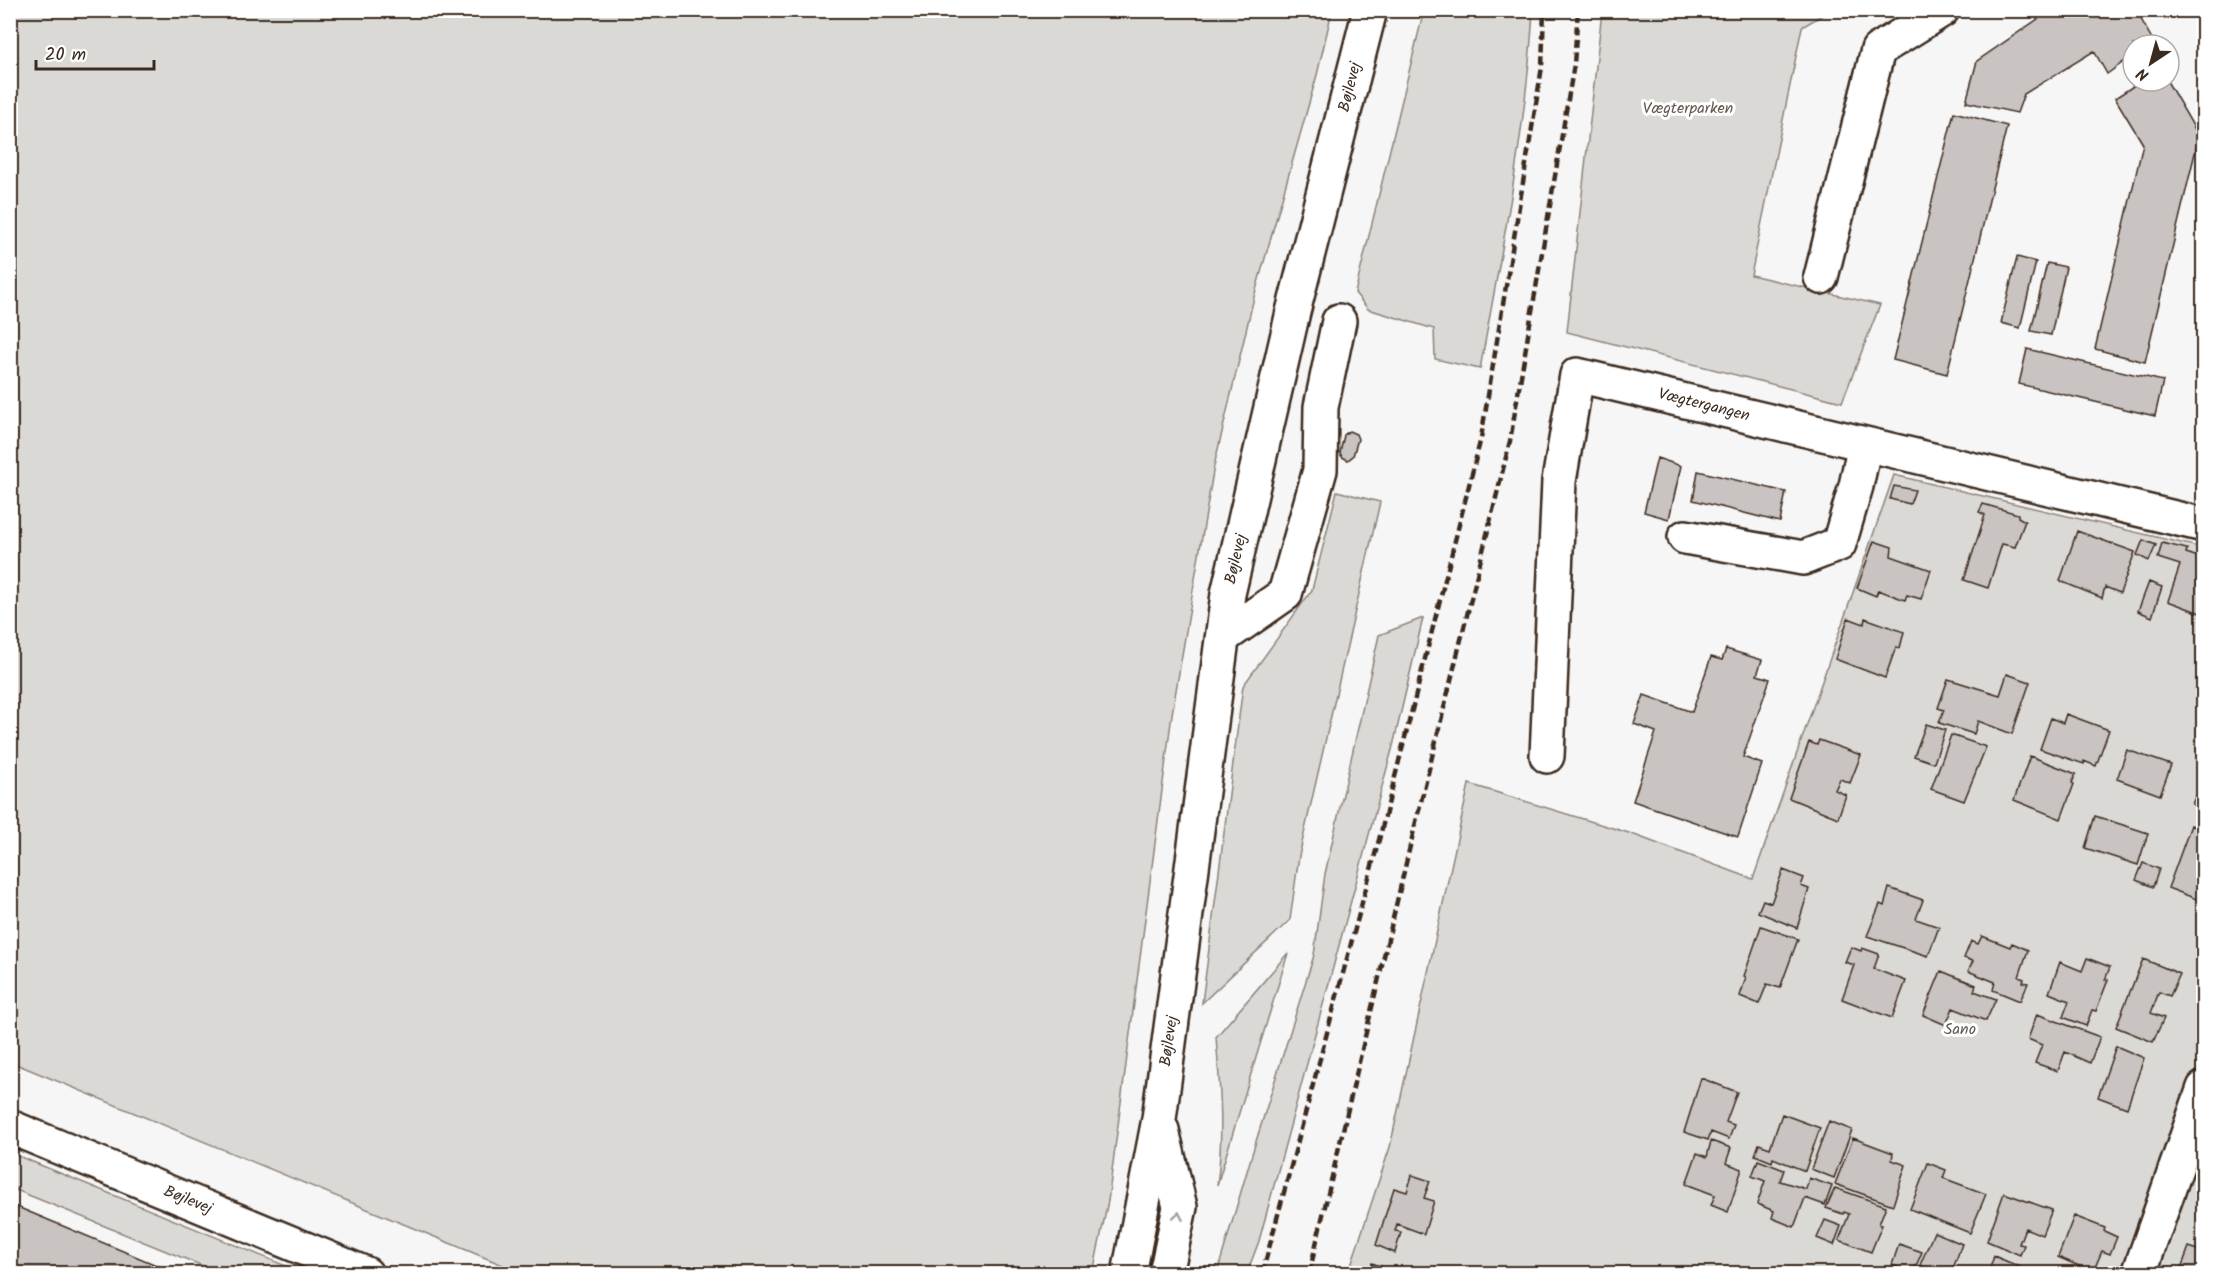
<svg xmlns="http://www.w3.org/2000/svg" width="2214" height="1284" font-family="Kalam,sans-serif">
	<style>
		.green { fill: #dbd9d6; stroke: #8b827a; stroke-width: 1.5 }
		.building { fill: #c9c3c1; stroke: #3b2a1e; stroke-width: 1.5 }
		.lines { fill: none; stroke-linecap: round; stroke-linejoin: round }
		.minor-casing { stroke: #3b2a1e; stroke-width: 38 }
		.minor { stroke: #fff; stroke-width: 33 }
		.rail { stroke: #3b2a1e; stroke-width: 4.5; stroke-dasharray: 9 4.5; stroke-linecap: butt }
		.oneway { stroke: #a79f9a }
		.labels { text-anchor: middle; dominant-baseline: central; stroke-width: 6; stroke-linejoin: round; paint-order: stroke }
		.street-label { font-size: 16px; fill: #3b2a1e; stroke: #fff }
		.park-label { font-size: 16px; fill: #63564c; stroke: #fff }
	</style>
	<rect width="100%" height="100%" fill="#f7f6f6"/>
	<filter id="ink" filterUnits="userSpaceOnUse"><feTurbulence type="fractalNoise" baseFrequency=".0167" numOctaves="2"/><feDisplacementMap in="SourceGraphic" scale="12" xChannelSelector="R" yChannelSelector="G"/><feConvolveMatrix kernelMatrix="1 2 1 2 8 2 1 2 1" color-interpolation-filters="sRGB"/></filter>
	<g filter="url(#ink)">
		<path class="green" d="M 1424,10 L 1533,11 C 1526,131 1502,250 1480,369 L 1435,359 L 1434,329 L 1368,309 L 1355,293 Z
			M 10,11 L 1332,11 L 1317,75 L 1254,297 L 1214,466 L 1172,714 L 1108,1201 L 1093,1273 L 522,1273 L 11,1062 Z
			M 1602,11 L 1829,11 L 1802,27 L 1751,275 L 1880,305 L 1842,402 L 1567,332 Z
			M 1894,475 L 2203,548 L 2203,1273 L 1348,1274 L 1390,1147 L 1469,784 L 1629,833 L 1753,879 Z
			M 1337,491 L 1380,502 L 1299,856 L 1290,920 L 1202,1003 L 1243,686 L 1312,590 Z
			M 1423,618 L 1393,746 L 1259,1241 L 1247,1273 L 1217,1273 L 1253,1151 L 1314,955 L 1325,874 L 1379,635 Z
			M 1288,953 L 1217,1185 C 1224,1136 1220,1086 1216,1037 Z
			M 11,1153 L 303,1273 L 220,1273 L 11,1188 Z"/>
		<path class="building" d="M 2051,10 L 2103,10 L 2105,14 L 2111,10 L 2136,10 L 2153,41 L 2147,45 L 2133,45 L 2133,55 L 2107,74 L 2094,51 L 2024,94 L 2017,113 L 1966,102 L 1977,61 Z
			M 2141,81 L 2167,81 L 2199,136 L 2145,362 L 2095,349 L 2143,144 L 2115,98 Z
			M 1954,112 L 2007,126 L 1947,374 L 1893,360 Z
			M 2017,257 L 2036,262 L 2020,328 L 2001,323 Z
			M 2047,263 L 2066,267 L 2051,335 L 2031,331 Z
			M 2027,349 L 2163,381 L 2155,416 L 2019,384 Z
			M 1349,431 L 1356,434 L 1358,439 L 1353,456 L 1348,460 L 1342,457 L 1340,453 L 1344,435 Z
			M 1657,458 L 1681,466 L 1669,519 L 1644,512 Z
			M 1698,471 L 1786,492 L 1780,522 L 1693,500 Z
			M 1894,486 L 1915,490 L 1910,504 L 1890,499 Z
			M 1983,504 L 2018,514 L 2018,517 L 2025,521 L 2015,547 L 2002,544 L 1988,588 L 1964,580 L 1985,515 L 1979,512 Z
			M 2077,531 L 2135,552 L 2120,593 L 2105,587 L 2102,598 L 2060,581 Z
			M 2143,540 L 2156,545 L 2149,561 L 2137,555 Z
			M 1874,541 L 1892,547 L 1891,556 L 1931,570 L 1921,599 L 1907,595 L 1905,600 L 1878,590 L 1876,596 L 1857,588 Z
			M 2162,543 L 2187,549 L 2186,553 L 2204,559 L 2198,577 L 2204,579 L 2204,603 L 2200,613 L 2168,601 L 2180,565 L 2158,558 Z
			M 2149,582 L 2162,587 L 2152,617 L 2138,611 Z
			M 1848,618 L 1864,624 L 1865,618 L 1904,632 L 1900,648 L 1896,647 L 1885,678 L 1835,659 Z
			M 1726,649 L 1762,660 L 1757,675 L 1770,679 L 1743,757 L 1762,764 L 1738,837 L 1633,801 L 1656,732 L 1634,724 L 1644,695 L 1692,712 L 1711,657 L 1722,660 Z
			M 2007,674 L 2030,682 L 2012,734 L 1978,721 L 1974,734 L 1939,723 L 1944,710 L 1938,708 L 1948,679 L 2000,695 Z
			M 2066,714 L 2109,730 L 2096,766 L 2084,761 L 2084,764 L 2040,749 L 2051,718 L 2063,723 Z
			M 1926,724 L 1945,730 L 1934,763 L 1914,756 Z
			M 1951,735 L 1986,747 L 1964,801 L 1931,789 Z
			M 1819,740 L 1861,755 L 1850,783 L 1840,779 L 1835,790 L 1846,795 L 1838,818 L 1789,798 L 1809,742 L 1817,745 Z
			M 2127,750 L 2171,765 L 2160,795 L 2117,779 Z
			M 2030,756 L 2076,774 L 2072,783 L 2074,784 L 2061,819 L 2014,800 Z
			M 2204,777 L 2204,809 L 2192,804 Z
			M 2095,816 L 2148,833 L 2138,865 L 2085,848 Z
			M 2191,825 L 2204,830 L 2204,902 L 2168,888 Z
			M 2143,863 L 2159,869 L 2153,887 L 2136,880 Z
			M 1783,870 L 1804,878 L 1801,886 L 1809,889 L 1797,928 L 1758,912 L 1763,900 L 1771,903 Z
			M 1889,888 L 1923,900 L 1916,919 L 1939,927 L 1928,956 L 1867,936 L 1880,904 L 1884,906 Z
			M 1761,926 L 1798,939 L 1780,988 L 1767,984 L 1759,1004 L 1740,996 L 1746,977 L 1744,976 Z
			M 1982,936 L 2010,947 L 2012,943 L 2028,950 L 2019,977 L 2024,979 L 2023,982 L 2028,983 L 2020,1001 L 1993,990 L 1995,982 L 1968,971 L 1973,961 L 1964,958 L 1971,941 L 1978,944 Z
			M 1851,947 L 1861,951 L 1862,948 L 1879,954 L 1874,969 L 1906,981 L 1892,1018 L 1842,999 L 1854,965 L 1845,962 Z
			M 2087,958 L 2110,967 L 2105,980 L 2108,980 L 2096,1011 L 2092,1010 L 2086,1026 L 2063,1017 L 2069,1001 L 2049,993 L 2060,962 L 2082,971 Z
			M 2143,959 L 2180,974 L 2170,996 L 2159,992 L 2151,1013 L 2164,1018 L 2153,1042 L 2116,1027 Z
			M 1941,971 L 1976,985 L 1974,991 L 1996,999 L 1986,1021 L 1953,1008 L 1946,1025 L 1923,1015 Z
			M 2037,1014 L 2100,1037 L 2090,1063 L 2065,1052 L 2058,1071 L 2035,1063 L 2042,1045 L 2028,1039 Z
			M 2116,1046 L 2144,1058 L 2127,1108 L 2098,1097 Z
			M 1701,1078 L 1737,1092 L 1726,1122 L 1734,1125 L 1729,1139 L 1711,1132 L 1708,1140 L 1684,1132 Z
			M 1782,1114 L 1820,1128 L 1805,1171 L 1773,1158 L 1772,1162 L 1755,1155 L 1759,1144 L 1770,1148 Z
			M 1829,1121 L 1852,1130 L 1834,1178 L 1811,1169 Z
			M 1853,1138 L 1893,1153 L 1892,1160 L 1906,1165 L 1893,1205 L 1835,1184 Z
			M 1711,1141 L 1731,1148 L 1726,1163 L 1742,1169 L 1728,1212 L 1711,1205 L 1715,1195 L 1686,1184 L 1697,1153 L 1707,1157 Z
			M 1758,1160 L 1784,1170 L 1780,1181 L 1806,1189 L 1809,1178 L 1832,1186 L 1825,1205 L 1805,1198 L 1794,1227 L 1772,1218 L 1774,1211 L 1757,1204 L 1765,1181 L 1752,1176 Z
			M 1928,1163 L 1946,1170 L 1943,1178 L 1986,1194 L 1970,1233 L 1910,1209 Z
			M 1412,1175 L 1430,1181 L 1424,1198 L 1434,1201 L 1424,1234 L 1397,1224 L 1395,1231 L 1401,1232 L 1395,1253 L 1376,1245 L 1394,1188 L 1407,1192 Z
			M 1835,1188 L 1886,1206 L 1879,1224 L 1882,1225 L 1871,1252 L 1839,1240 L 1849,1214 L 1844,1212 L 1843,1214 L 1826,1208 Z
			M 2004,1193 L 2052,1210 L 2042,1235 L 2025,1228 L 2019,1244 L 2024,1245 L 2020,1255 L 1987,1241 Z
			M 10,1204 L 171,1271 L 172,1274 L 10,1274 Z
			M 2074,1216 L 2105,1228 L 2104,1231 L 2117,1237 L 2110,1254 L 2102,1251 L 2093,1272 L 2058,1257 Z
			M 1825,1220 L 1841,1226 L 1834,1245 L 1817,1238 Z
			M 1934,1232 L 1962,1244 L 1951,1274 L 1940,1274 L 1920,1265 Z
			M 1899,1244 L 1922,1252 L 1913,1273 L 1892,1265 Z
			M 2189,1247 L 2204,1252 L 2204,1274 L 2179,1274 Z
			M 1994,1256 L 2020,1267 L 2018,1274 L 1988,1274 Z
			M 1372,1263 L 1395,1271 L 1394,1274 L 1369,1274 Z"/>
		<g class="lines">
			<defs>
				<path id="minor" d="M 1821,277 L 1878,50 L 1942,10
					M 1685,537 L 1803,558 L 1839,544 L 1856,486 L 1865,444
					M 1223,637 L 1285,594 L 1320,470 L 1321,407 L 1339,321
					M 1547,756 L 1559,481 L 1577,375 L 2204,525
					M 10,1127 L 366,1274
					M 1162,1130 L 1180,1207 L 1166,1274
					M 1129,1274 L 1159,1119 L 1228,594 L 1293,312 L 1370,10
					M 2139,1274 L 2204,1088"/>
			</defs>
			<use href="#minor" class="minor-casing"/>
			<use href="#minor" class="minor"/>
			<path class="rail" d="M 1262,1274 L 1380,836 L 1481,438 L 1542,67 L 1544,10
				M 1309,1274 L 1411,842 L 1510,441 L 1574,64 L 1578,10"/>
		</g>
		<defs><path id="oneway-chevron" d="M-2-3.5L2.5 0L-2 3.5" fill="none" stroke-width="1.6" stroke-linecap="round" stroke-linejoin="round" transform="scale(1.5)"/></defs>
		<use class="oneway" href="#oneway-chevron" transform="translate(1178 1216) rotate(-80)"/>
	</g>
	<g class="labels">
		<g class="street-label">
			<text transform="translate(1350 87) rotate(-76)">Bøjlevej</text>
			<text transform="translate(1704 405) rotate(14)">Vægtergangen</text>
			<text transform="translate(1236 559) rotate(-77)">Bøjlevej</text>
			<text transform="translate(1169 1041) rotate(-82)">Bøjlevej</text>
			<text transform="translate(188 1200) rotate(22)">Bøjlevej</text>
		</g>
		<g class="park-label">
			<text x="1688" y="108">Vægterparken</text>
			<text x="1960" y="1029">Sano</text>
		</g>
	</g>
	<rect width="2214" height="1284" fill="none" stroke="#fff" stroke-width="36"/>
	<rect x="18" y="18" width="2178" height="1248" fill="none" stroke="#3b2a1e" stroke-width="2" filter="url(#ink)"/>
	<g transform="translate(2151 63) rotate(216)"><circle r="28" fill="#ffffff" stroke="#b1aaa5" stroke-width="1.5"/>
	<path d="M0-4.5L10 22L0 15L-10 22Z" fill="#3b2a1e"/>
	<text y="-9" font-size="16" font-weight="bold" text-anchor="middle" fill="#3b2a1e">N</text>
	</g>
	<path d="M36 60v9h118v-9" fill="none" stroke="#3b2a1e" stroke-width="3"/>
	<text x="45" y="60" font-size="18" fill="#3b2a1e" stroke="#ffffff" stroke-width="4.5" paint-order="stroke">20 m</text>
</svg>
